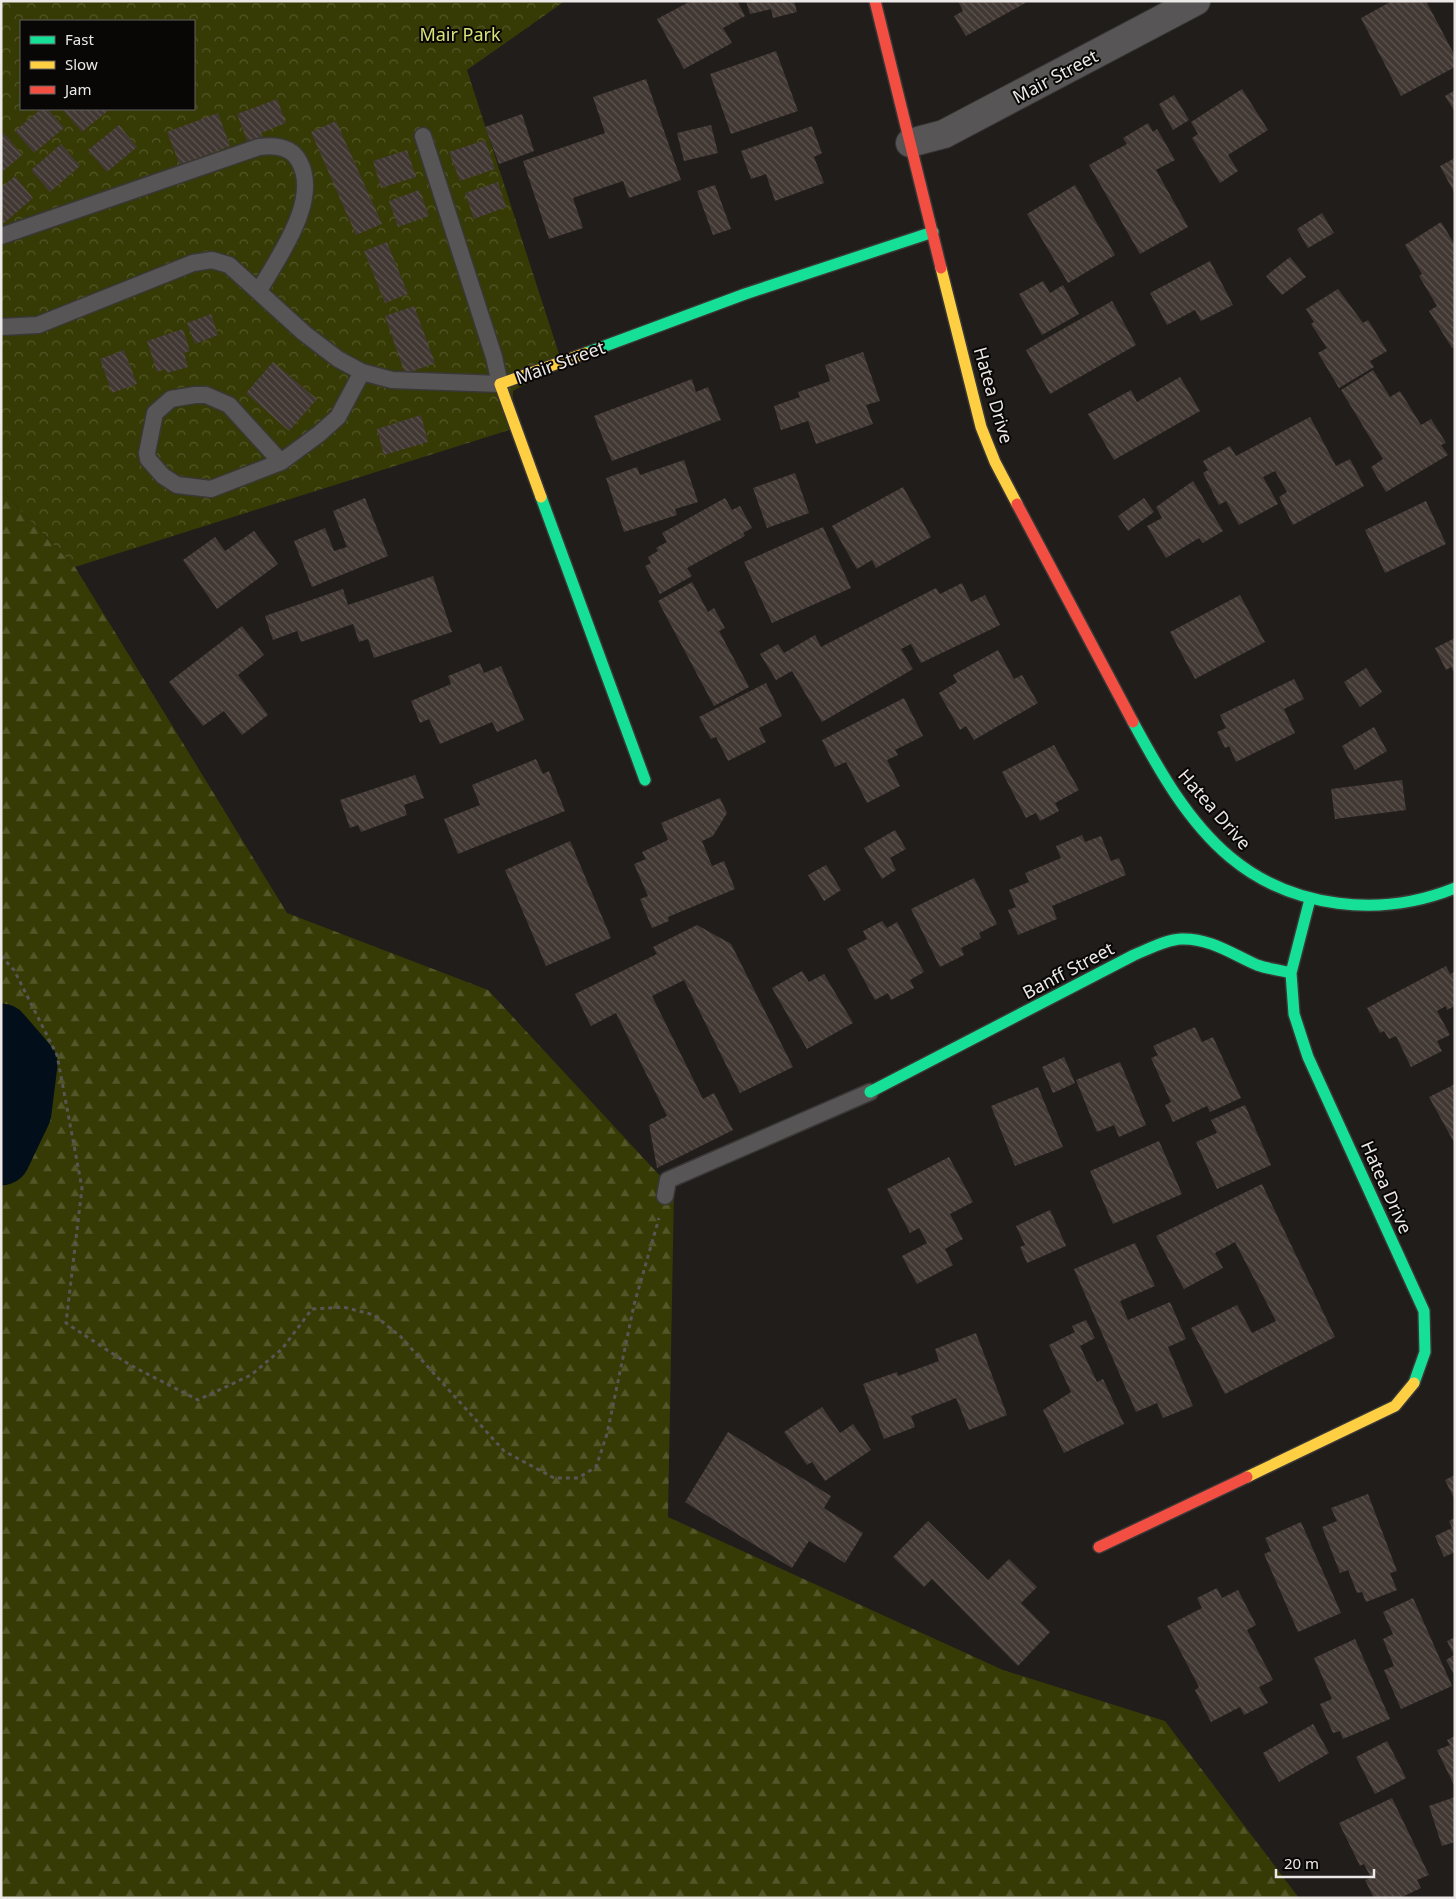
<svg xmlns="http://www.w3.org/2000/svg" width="1456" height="1899" font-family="'Noto Sans',sans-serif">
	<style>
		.forest { fill: url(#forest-firs) }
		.park { fill: url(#park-crowns); fill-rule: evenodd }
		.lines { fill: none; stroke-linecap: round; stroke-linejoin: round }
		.river { stroke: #030e1b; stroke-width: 59 }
		.building { fill: url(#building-back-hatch) }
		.lane-casing { stroke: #3a3837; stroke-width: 19 }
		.street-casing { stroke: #3a3837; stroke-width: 30 }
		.fast-casing { stroke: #3a3837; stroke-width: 14 }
		.slow-casing { stroke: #3a3837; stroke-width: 14 }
		.jam-casing { stroke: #3a3837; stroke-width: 14 }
		.path { stroke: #585655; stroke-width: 3; stroke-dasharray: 4 4; stroke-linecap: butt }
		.lane { stroke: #575555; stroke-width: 16 }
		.street { stroke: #575555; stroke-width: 28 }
		.fast { stroke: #16e098; stroke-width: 11 }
		.slow { stroke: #ffcf43; stroke-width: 11 }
		.jam { stroke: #f24e42; stroke-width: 11 }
		.labels { text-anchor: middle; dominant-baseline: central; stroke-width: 4; stroke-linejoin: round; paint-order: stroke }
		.park-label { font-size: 18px; fill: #d8e379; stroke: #090706 }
		.street-label { font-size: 18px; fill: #ece8e7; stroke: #090706 }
	</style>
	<defs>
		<pattern id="forest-firs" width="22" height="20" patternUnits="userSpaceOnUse" patternTransform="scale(1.25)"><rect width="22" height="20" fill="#363a04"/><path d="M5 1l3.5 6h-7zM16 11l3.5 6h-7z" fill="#535629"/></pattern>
		<pattern id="park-crowns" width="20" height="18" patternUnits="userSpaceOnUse" patternTransform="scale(1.25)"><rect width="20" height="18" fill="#363a04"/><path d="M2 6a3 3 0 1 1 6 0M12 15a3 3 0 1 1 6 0" fill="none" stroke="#535629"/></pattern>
		<pattern id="building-back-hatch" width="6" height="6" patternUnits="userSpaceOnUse" patternTransform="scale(1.25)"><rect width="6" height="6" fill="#423833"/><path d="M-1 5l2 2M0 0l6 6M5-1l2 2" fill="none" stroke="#5d5551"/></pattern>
	</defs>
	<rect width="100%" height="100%" fill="#201d1b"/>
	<path class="forest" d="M 1,490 L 75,567 L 287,913 L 488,990 L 674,1191 L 668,1517 L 1003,1670 L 1165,1721 L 1299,1898 L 1,1898 Z"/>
	<path class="park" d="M 1,1 L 565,1 L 467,70 L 562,363 L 513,391 L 512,429 L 75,567 L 1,490 ZM 21,21 L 194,21 L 194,109 L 21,109 Z"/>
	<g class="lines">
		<path class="river" d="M 1,1033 L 28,1064 L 22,1112 L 1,1156"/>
	</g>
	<path class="building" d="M 691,1 L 737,1 L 745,16 L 723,28 L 732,43 L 684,69 L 657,19 Z
		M 746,1 L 794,1 L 797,12 L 773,18 L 771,9 L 750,14 Z
		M 958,1 L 1029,1 L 966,36 L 954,16 L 963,11 Z
		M 1392,1 L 1426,1 L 1455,56 L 1455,67 L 1401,96 L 1361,18 Z
		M 776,51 L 798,111 L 731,134 L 710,74 Z
		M 646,79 L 681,180 L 629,198 L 623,181 L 573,198 L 583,228 L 549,239 L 523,161 L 605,133 L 593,97 Z
		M 1242,89 L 1268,130 L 1228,155 L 1238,171 L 1220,183 L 1192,138 L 1198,134 L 1191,122 Z
		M 1455,90 L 1455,112 L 1445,96 Z
		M 1174,95 L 1189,120 L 1173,130 L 1159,104 Z
		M 277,99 L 286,123 L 261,133 L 263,137 L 248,143 L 237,114 Z
		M 41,109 L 48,109 L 64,128 L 34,153 L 15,131 Z
		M 65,109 L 110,109 L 82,132 L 63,110 Z
		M 218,113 L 230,146 L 180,165 L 167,132 Z
		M 522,114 L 534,151 L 499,164 L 485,127 Z
		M 336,121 L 382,224 L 356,235 L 311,132 Z
		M 1148,123 L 1153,132 L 1157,129 L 1175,160 L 1156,170 L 1188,227 L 1140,254 L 1089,165 L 1127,144 L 1123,138 Z
		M 119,125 L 137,147 L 107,172 L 88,150 Z
		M 711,125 L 718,153 L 684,161 L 677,133 Z
		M 812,126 L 822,153 L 814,157 L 824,183 L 775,201 L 766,174 L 751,179 L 741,151 Z
		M 4,133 L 22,155 L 1,173 L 1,135 Z
		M 485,140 L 495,169 L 460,181 L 449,152 Z
		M 61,144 L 80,166 L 50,192 L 31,170 Z
		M 407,150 L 416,177 L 381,188 L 373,161 Z
		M 1455,158 L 1455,194 L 1440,166 Z
		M 15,176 L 33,198 L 3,224 L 1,188 Z
		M 498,182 L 506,207 L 474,219 L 465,193 Z
		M 715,185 L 731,229 L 713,235 L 697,191 Z
		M 1075,185 L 1115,255 L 1068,283 L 1027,214 Z
		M 419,190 L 429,216 L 398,227 L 389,201 Z
		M 1322,213 L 1334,233 L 1308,248 L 1297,229 Z
		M 1441,222 L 1455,245 L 1455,347 L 1452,348 L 1429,311 L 1437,306 L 1419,276 L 1422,274 L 1405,245 Z
		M 387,242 L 408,294 L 385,303 L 364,251 Z
		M 1290,257 L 1306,277 L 1282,295 L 1266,276 Z
		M 1210,261 L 1233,305 L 1201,321 L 1195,310 L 1167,325 L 1150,293 Z
		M 1043,281 L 1050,293 L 1063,285 L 1079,314 L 1042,335 L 1019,294 Z
		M 1338,289 L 1363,323 L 1368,320 L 1387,351 L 1370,361 L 1374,367 L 1339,388 L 1318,353 L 1327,348 L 1311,324 L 1314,322 L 1306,309 Z
		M 1112,301 L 1136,345 L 1050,394 L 1026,350 Z
		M 414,306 L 435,363 L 405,374 L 385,316 Z
		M 211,314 L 218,335 L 195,344 L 187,323 Z
		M 183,329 L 190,351 L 184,353 L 188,367 L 167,373 L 165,369 L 157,372 L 147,341 Z
		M 124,350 L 137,384 L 112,393 L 100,359 Z
		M 863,352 L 880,401 L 866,405 L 873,424 L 816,444 L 808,421 L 781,430 L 774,406 L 800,397 L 798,392 L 830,381 L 825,365 Z
		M 273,362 L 317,399 L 289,431 L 246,393 Z
		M 1373,370 L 1390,397 L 1400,391 L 1421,425 L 1431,419 L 1446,443 L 1441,445 L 1448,455 L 1386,492 L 1371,467 L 1383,459 L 1341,390 Z
		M 1180,377 L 1200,411 L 1114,460 L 1088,414 L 1131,390 L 1137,402 Z
		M 692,379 L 696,392 L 708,387 L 721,420 L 612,461 L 594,416 Z
		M 421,415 L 428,442 L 384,455 L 377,429 Z
		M 1310,417 L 1336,466 L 1350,459 L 1364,486 L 1293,525 L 1279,497 L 1287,492 L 1275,471 L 1263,477 L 1278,504 L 1239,525 L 1226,501 L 1219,505 L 1203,473 L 1208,470 L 1203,461 L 1230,446 L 1236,456 Z
		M 684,460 L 698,502 L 675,509 L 677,515 L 624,532 L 606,478 L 637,467 L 640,475 Z
		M 795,473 L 809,513 L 767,528 L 753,488 Z
		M 1193,481 L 1223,531 L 1203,543 L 1199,538 L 1166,558 L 1147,526 L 1162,518 L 1156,507 Z
		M 903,487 L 931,537 L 876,568 L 872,560 L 857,569 L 832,526 Z
		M 365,498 L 388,556 L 312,587 L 294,541 L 325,528 L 334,551 L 347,547 L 333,511 Z
		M 725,498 L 732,510 L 740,506 L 752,528 L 743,533 L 745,536 L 687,568 L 692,576 L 660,594 L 645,566 L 651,563 L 648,557 L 658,551 L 656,548 L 667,542 L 662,533 Z
		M 1144,498 L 1154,512 L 1128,531 L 1118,516 Z
		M 1426,501 L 1446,544 L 1385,573 L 1365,530 Z
		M 823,527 L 851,588 L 772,623 L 744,562 Z
		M 254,531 L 278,564 L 217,609 L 183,560 L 215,537 L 225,551 Z
		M 433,576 L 452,632 L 374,658 L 368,639 L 359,642 L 353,624 L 301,642 L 297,631 L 273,640 L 265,616 L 343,589 L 348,605 Z
		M 692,582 L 708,612 L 714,608 L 725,628 L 719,631 L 749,687 L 714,706 L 658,601 Z
		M 962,583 L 971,602 L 985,595 L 1000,625 L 921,663 L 911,644 L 901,649 L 913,669 L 822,722 L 792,671 L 776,680 L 760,654 L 778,644 L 784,653 L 815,635 L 821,647 L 936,588 L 940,594 Z
		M 1240,595 L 1265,642 L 1195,679 L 1170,632 Z
		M 242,626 L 264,655 L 238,675 L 268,715 L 242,735 L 224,711 L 203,726 L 169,682 Z
		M 1455,638 L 1455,674 L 1451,667 L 1446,670 L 1435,648 Z
		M 998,650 L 1014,679 L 1022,675 L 1038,703 L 974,740 L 966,726 L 960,730 L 939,693 L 957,682 L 953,675 Z
		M 480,663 L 484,673 L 501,666 L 524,720 L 497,732 L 492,722 L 440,744 L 429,719 L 420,723 L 411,701 L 451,684 L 448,676 Z
		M 1366,668 L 1382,692 L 1360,707 L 1344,682 Z
		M 1294,679 L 1304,699 L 1284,709 L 1295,733 L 1236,762 L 1229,746 L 1225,748 L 1217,732 L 1226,728 L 1220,715 Z
		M 766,683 L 782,716 L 759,728 L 766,742 L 728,761 L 716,737 L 711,739 L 699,717 Z
		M 904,698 L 923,736 L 895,750 L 898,755 L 887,760 L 900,786 L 867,803 L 846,762 L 835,767 L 822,740 Z
		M 1374,727 L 1387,751 L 1355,770 L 1342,746 Z
		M 1054,745 L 1079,790 L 1055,803 L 1059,811 L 1040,821 L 1036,813 L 1026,818 L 1002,772 Z
		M 536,759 L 543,774 L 549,771 L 565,811 L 458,854 L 444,819 L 480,805 L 472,785 Z
		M 415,775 L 424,798 L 404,805 L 407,815 L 361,832 L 358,825 L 350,828 L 340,800 Z
		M 1402,780 L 1406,810 L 1335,819 L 1331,789 Z
		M 720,798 L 727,813 L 713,836 L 702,841 L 712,866 L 724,861 L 735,889 L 668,917 L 669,921 L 652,928 L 640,899 L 648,896 L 634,864 L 646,859 L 642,852 L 668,840 L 661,823 Z
		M 895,830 L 906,849 L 890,858 L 896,870 L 882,879 L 864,848 Z
		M 1082,835 L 1085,842 L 1101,836 L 1111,861 L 1119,858 L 1126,875 L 1052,906 L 1057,919 L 1018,935 L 1008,910 L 1016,907 L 1009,890 L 1029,882 L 1025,873 L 1061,858 L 1056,846 Z
		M 570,841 L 611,938 L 546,966 L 505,870 Z
		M 826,865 L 841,890 L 824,901 L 808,875 Z
		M 974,878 L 997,924 L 979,933 L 981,938 L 961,948 L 964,955 L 940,967 L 911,909 Z
		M 882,921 L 887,928 L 897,922 L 924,972 L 910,980 L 914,988 L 891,1000 L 888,993 L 875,1000 L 847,949 L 867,939 L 863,931 Z
		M 697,925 L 731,944 L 793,1067 L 740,1093 L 684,980 L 652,996 L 703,1099 L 714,1093 L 733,1130 L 657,1168 L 649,1125 L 667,1116 L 616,1013 L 591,1026 L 575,994 L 657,954 L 653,947 Z
		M 1446,966 L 1450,974 L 1455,972 L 1455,1006 L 1447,1010 L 1446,1006 L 1437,1011 L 1450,1035 L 1437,1041 L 1442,1051 L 1411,1067 L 1396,1036 L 1389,1039 L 1384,1031 L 1380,1033 L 1367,1008 Z
		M 802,971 L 809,982 L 824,974 L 853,1023 L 807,1049 L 772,988 Z
		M 1195,1027 L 1202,1042 L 1213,1037 L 1241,1098 L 1210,1112 L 1207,1106 L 1173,1122 L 1165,1105 L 1171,1102 L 1151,1058 L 1158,1055 L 1153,1046 Z
		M 1064,1057 L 1075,1083 L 1053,1093 L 1042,1067 Z
		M 1120,1062 L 1146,1125 L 1119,1137 L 1114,1125 L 1097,1132 L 1076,1080 Z
		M 1455,1084 L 1455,1144 L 1429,1097 Z
		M 1038,1087 L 1063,1147 L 1015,1166 L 991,1106 Z
		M 1245,1105 L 1271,1165 L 1217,1189 L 1196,1142 L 1217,1133 L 1211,1120 Z
		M 1159,1141 L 1182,1194 L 1113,1224 L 1090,1171 Z
		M 949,1157 L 973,1202 L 950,1214 L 963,1239 L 945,1249 L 953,1265 L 917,1284 L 902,1256 L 927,1243 L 919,1228 L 910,1233 L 887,1189 Z
		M 1262,1184 L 1335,1337 L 1225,1394 L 1191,1328 L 1237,1305 L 1252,1333 L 1276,1321 L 1235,1242 L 1215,1253 L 1223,1268 L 1184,1289 L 1156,1236 Z
		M 1050,1210 L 1066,1246 L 1027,1263 L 1020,1247 L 1025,1245 L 1016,1226 Z
		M 1135,1243 L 1155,1286 L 1120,1301 L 1128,1320 L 1170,1302 L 1186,1339 L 1168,1347 L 1193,1406 L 1163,1418 L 1157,1403 L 1136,1412 L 1074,1269 Z
		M 1086,1320 L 1095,1338 L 1080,1346 L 1097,1382 L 1103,1379 L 1124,1424 L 1064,1453 L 1043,1410 L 1071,1392 L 1049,1345 L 1075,1332 L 1072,1326 Z
		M 976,1333 L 1007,1415 L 969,1430 L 956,1398 L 911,1416 L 915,1427 L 884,1439 L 863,1384 L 897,1372 L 898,1376 L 939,1361 L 935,1349 Z
		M 822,1407 L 840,1433 L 853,1424 L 871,1450 L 825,1481 L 812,1462 L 807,1465 L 784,1432 Z
		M 728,1432 L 831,1496 L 824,1508 L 863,1533 L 845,1563 L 809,1541 L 792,1568 L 685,1502 Z
		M 1455,1475 L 1455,1500 L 1445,1480 Z
		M 1368,1494 L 1397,1571 L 1390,1573 L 1397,1590 L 1366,1602 L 1362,1592 L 1357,1593 L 1348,1570 L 1340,1573 L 1322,1527 L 1337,1521 L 1331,1508 Z
		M 1455,1518 L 1455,1552 L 1444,1557 L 1435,1536 L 1452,1528 L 1449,1521 Z
		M 928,1521 L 988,1580 L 1009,1559 L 1037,1587 L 1021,1603 L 1050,1632 L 1018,1666 L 932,1579 L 924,1587 L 893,1557 Z
		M 1301,1522 L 1341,1613 L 1298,1632 L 1264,1554 L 1271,1551 L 1265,1538 Z
		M 1217,1588 L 1222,1598 L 1238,1590 L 1256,1625 L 1247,1630 L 1273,1680 L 1259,1687 L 1268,1703 L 1244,1715 L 1240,1707 L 1211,1722 L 1195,1690 L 1199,1687 L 1167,1626 L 1202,1608 L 1197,1598 Z
		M 1413,1598 L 1452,1686 L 1401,1709 L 1384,1670 L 1394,1666 L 1383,1639 L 1393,1634 L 1383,1612 Z
		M 1455,1637 L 1455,1676 L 1446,1660 L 1454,1655 L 1447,1641 Z
		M 1355,1639 L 1390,1719 L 1343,1739 L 1340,1731 L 1333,1733 L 1320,1704 L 1332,1699 L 1314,1658 Z
		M 1313,1724 L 1329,1753 L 1279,1782 L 1263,1753 Z
		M 1455,1736 L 1455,1787 L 1437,1750 L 1450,1745 L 1447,1740 Z
		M 1387,1741 L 1406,1778 L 1375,1794 L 1356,1757 Z
		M 1455,1797 L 1455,1842 L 1442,1846 L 1429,1806 Z
		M 1392,1798 L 1429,1875 L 1417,1880 L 1421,1888 L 1400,1898 L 1374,1898 L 1365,1880 L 1371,1878 L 1364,1864 L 1360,1866 L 1339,1823 Z"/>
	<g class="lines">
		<defs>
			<path id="lane" d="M 1,236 L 259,147 C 274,145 291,146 299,161 C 321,200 278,257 259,291
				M 1,327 L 38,325 L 193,263 L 212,260 L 229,265 L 304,333 L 338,359 L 362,372 L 392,380 L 500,384 L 494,357 L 423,136
				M 281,462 L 229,405 L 206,395 L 195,395 L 171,399 L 155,413 L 147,453 L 148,459 L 163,476 L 177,485 L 211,489 L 281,462 L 319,434 L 338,417 L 362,372
				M 665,1196 L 668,1180 L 870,1092"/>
			<path id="street" d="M 910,143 L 944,134 L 1196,1"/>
			<path id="fast" d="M 586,353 L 745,294 L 933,232
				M 541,497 L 645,780
				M 1133,722 C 1159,770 1188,822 1230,857 C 1292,909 1381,918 1455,888
				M 1310,899 L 1291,973 L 1294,1014 L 1308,1057 L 1424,1311 L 1425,1352 L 1414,1383
				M 870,1092 L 1134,955 C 1149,949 1165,940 1181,939 C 1210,938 1232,954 1257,965 C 1268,969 1280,970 1291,973"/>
			<path id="slow" d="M 941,268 L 981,427 L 995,462 L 1017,504
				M 541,497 L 500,384 L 586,353
				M 1247,1477 L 1395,1406 L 1414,1383"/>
			<path id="jam" d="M 875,1 L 941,268
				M 1017,504 L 1133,722
				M 1099,1547 L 1247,1477"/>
		</defs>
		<use href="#lane" class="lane-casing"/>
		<use href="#street" class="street-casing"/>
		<use href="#fast" class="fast-casing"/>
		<use href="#slow" class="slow-casing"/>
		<use href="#jam" class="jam-casing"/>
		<path class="path" d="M 1,956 L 14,970 L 57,1055 L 82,1188 L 66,1323 L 130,1365 L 198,1400 L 251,1375 L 282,1349 L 312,1309 L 343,1307 L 374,1315 L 400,1336 L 504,1451 L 554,1478 L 578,1478 L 596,1467 L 607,1434 L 634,1305 L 659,1218"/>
		<use href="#lane" class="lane"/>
		<use href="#street" class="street"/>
		<use href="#fast" class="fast"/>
		<use href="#slow" class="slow"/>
		<use href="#jam" class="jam"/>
	</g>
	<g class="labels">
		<g class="park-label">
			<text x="460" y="34">Mair Park</text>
		</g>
		<g class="street-label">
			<text transform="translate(1055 76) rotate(-28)">Mair Street</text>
			<text transform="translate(560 362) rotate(-20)">Mair Street</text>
			<text transform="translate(994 395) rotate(74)">Hatea Drive</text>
			<text transform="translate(1215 809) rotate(49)">Hatea Drive</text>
			<text transform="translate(1068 970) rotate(-28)">Banff Street</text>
			<text transform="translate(1387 1187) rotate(66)">Hatea Drive</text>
		</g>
	</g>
	<rect width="1456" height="1899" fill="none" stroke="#ece8e7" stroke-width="5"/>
	<rect x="20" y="20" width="175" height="90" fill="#090706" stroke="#646160"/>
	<rect x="30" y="36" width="25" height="8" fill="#16e098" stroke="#646160"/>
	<text x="65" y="45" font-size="15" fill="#ece8e7">Fast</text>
	<rect x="30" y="61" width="25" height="8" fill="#ffcf43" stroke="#646160"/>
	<text x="65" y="70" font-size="15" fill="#ece8e7">Slow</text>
	<rect x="30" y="86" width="25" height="8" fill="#f24e42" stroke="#646160"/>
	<text x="65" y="95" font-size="15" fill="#ece8e7">Jam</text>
	<path d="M1276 1869v8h98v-8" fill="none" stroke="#ece8e7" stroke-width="2.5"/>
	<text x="1284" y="1869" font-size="15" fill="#ece8e7" stroke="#090706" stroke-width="4" paint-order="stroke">20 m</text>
</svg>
